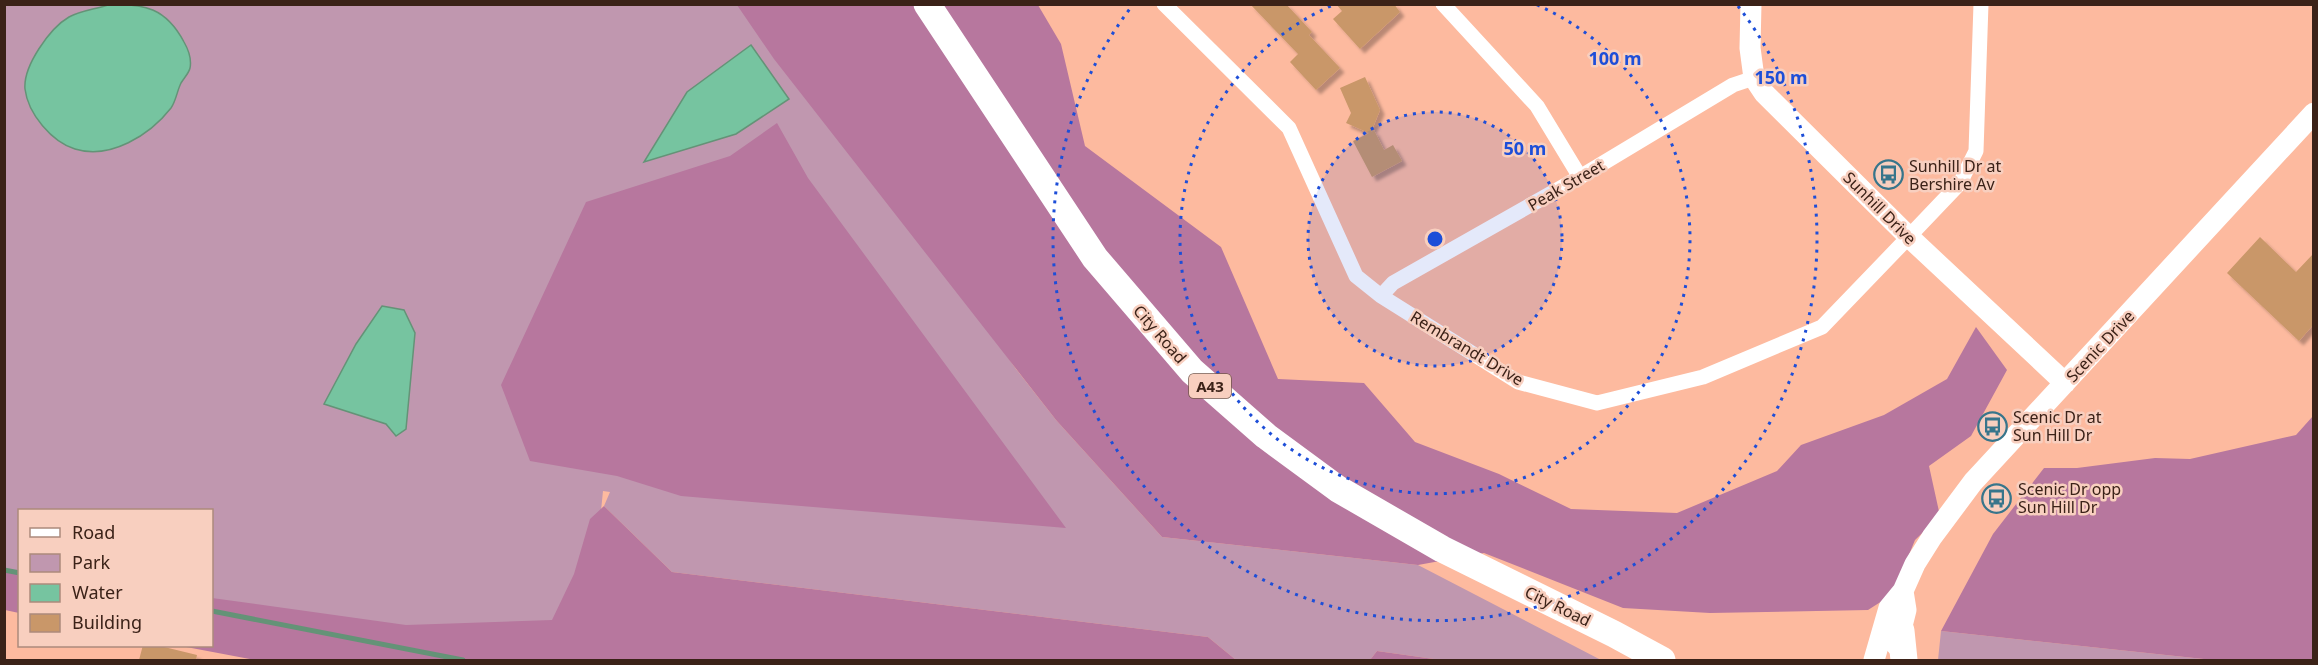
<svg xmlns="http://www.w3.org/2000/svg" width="2318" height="665" font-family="'Noto Sans',sans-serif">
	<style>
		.green { fill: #c097af }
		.forest { fill: #b7779e }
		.water { fill: #76c4a0; stroke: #649377; stroke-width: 1.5 }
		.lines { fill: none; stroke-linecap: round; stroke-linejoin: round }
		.stream { stroke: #649377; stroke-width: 5 }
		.building { fill: #c99769; filter: url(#shadow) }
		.street { stroke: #fff; stroke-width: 15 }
		.secondary { stroke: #fff; stroke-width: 21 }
		.highway { stroke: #fff; stroke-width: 27 }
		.ring { fill: none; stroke: #1d4ed8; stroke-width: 3; stroke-dasharray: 3 6 }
		.labels { text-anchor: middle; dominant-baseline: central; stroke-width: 5; stroke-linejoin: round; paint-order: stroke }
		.shield { fill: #f8cfbf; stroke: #74564a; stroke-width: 1.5 }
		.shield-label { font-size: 15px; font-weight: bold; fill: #3b2218 }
		.poi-label { font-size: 16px; fill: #3b2218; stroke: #f8cfbf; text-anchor: start }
		.street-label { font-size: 16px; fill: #3b2218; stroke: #f8cfbf }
		.centre { fill: #1d4ed8; stroke: #f8cfbf; stroke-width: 3 }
		.ring-label { font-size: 18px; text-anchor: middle; font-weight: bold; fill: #1d4ed8; stroke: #f8cfbf; stroke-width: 5; stroke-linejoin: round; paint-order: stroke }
	</style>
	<defs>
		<filter id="shadow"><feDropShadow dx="4.5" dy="4.5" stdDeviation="1.5" flood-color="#0004"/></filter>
	</defs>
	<rect width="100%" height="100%" fill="#fdba9f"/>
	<path class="green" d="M 759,4 L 1016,369 L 1056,420 L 1162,537 L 1418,565 L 1601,660 L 1441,660 L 1377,651 L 1370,660 L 1236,660 L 1208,637 L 672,572 L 604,506 L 610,492 L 603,491 L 586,660 L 212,640 L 212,510 L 20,510 L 19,593 L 5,590 L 5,5 Z
		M 1941,631 L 2213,660 L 1938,660 Z"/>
	<path class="forest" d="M 737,5 L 1038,5 L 1061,44 L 1085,146 L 1221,247 L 1278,379 L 1364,383 L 1415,442 L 1499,474 L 1571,509 L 1677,513 L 1777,471 L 1801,445 L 1884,415 L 1947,379 L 1976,327 L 2007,370 L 1971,436 L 1929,466 L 1940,516 L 1915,540 L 1893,594 L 1868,610 L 1710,613 L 1623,608 L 1484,553 L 1418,565 L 1162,537 L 1056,420 L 774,59 Z
		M 777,123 L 808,178 L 1066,528 L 681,496 L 617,476 L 530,461 L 501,385 L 586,202 L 730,156 Z
		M 2313,416 L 2313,660 L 2213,660 L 1941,631 L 1993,534 L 2044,468 L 2077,468 L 2155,458 L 2190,459 L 2296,435 Z
		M 604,506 L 672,572 L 1208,637 L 1236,660 L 255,660 L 181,646 L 212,646 L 212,598 L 406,625 L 552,620 L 574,574 L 590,519 Z
		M 5,570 L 19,572 L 19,613 L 5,610 Z
		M 1377,651 L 1441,660 L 1370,660 Z"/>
	<path class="water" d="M 108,5 C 144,3 166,8 184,42 C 188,49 192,58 190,68 C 189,73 184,78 181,83 C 177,91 176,101 171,108 C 150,135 110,160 75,149 C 52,142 28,114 25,89 C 23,66 50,28 69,17 C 80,11 96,9 108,5 Z
		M 751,45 L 789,99 L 736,134 L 644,162 L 687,92 Z
		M 382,306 L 404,310 L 415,333 L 406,429 L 396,436 L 386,424 L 324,404 L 356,344 Z"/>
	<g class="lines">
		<path class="stream" d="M 4,570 L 20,573
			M 212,611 L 463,660"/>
	</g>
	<path class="building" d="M 1250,4 L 1286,4 L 1312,32 L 1309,35 L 1340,68 L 1316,90 L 1290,62 L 1298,54 Z
		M 1336,4 L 1394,4 L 1400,12 L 1360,49 L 1333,19 L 1342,11 Z
		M 1365,77 L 1380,110 L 1371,132 L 1374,130 L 1384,150 L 1393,145 L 1402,161 L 1372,177 L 1353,141 L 1369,133 L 1346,123 L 1351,113 L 1340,88 Z
		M 2260,237 L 2296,272 L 2313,254 L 2313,325 L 2299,341 L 2227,273 Z
		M 143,645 L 156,645 L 197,655 L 196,660 L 139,660 Z"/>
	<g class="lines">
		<path class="street" d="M 1164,4 L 1289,128 L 1356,276 L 1381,296 L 1518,382 L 1597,403 L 1703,377 L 1822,327 L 1899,247 L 1960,183 L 1976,151 L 1981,4
			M 1443,4 L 1537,106 L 1580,177
			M 1381,296 L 1393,283 L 1580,177 L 1733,85 L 1754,78"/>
		<path class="secondary" d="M 1751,4 L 1750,48 L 1754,78 L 1764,93 L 1909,237 L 2065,383
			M 1897,646 L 1906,610 L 1903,591
			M 1874,660 L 1889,608 L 1903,591 L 1915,564 L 1932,537 L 1973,482 L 2314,113"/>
		<path class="highway" d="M 927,4 L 1095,258 L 1192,371 L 1266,436 L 1338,489 L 1442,549 L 1614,634 L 1662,660
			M 1901,631 L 1904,660"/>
	</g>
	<circle cx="1435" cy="239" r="127" fill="#1d4ed8" fill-opacity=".12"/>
	<g class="ring">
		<circle cx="1435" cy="239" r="127"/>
		<path d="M1537 5A255 255 0 1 1 1333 5"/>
		<path d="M1738 6A382 382 0 1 1 1132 6"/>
	</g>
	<defs>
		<symbol id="bus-ring" viewBox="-11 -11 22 22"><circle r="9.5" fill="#f8cfbf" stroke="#37758b" stroke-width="1.5"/><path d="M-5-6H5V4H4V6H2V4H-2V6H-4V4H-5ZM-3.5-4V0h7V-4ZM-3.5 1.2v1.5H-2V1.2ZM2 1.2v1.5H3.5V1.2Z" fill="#37758b"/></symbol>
	</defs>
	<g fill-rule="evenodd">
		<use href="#bus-ring" x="1872" y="158" width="33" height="33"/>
		<use href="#bus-ring" x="1976" y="410" width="33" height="33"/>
		<use href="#bus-ring" x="1980" y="482" width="33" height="33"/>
	</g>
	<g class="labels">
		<rect class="shield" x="1189" y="374" width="42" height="24" rx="4.5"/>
		<g class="shield-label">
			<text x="1210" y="386">A43</text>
		</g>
		<g class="poi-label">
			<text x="1909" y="166">Sunhill Dr at<tspan x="1909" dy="18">Bershire Av</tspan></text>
			<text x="2013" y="417">Scenic Dr at<tspan x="2013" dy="18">Sun Hill Dr</tspan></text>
			<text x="2018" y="489">Scenic Dr opp<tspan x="2018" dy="18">Sun Hill Dr</tspan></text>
		</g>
		<g class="street-label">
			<text transform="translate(1566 185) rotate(-30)">Peak Street</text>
			<text transform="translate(1880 208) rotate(45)">Sunhill Drive</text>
			<text transform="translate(1160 334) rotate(49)">City Road</text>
			<text transform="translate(2100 346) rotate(-47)">Scenic Drive</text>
			<text transform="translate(1467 348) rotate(31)">Rembrandt Drive</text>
			<text transform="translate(1558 606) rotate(26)">City Road</text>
		</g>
	</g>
	<circle cx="1435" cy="239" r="9" class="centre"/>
	<g class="ring-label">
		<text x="1615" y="65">100 m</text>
		<text x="1781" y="84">150 m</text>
		<text x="1525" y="155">50 m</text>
	</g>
	<rect width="2318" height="665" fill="none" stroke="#3b2218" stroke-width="12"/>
	<rect x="18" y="509" width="195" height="138" fill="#f8cfbf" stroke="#ac8a7c" stroke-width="1.5"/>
	<rect x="30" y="528" width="30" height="9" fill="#ffffff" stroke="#ac8a7c" stroke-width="1.5"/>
	<text x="72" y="539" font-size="18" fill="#3b2218">Road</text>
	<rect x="30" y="554" width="30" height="18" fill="#c097af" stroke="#ac8a7c" stroke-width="1.5"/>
	<text x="72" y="569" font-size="18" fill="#3b2218">Park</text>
	<rect x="30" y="584" width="30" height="18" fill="#76c4a0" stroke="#ac8a7c" stroke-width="1.5"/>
	<text x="72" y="599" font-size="18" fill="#3b2218">Water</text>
	<rect x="30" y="614" width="30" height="18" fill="#c99769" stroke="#ac8a7c" stroke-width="1.5"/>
	<text x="72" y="629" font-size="18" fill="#3b2218">Building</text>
</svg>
